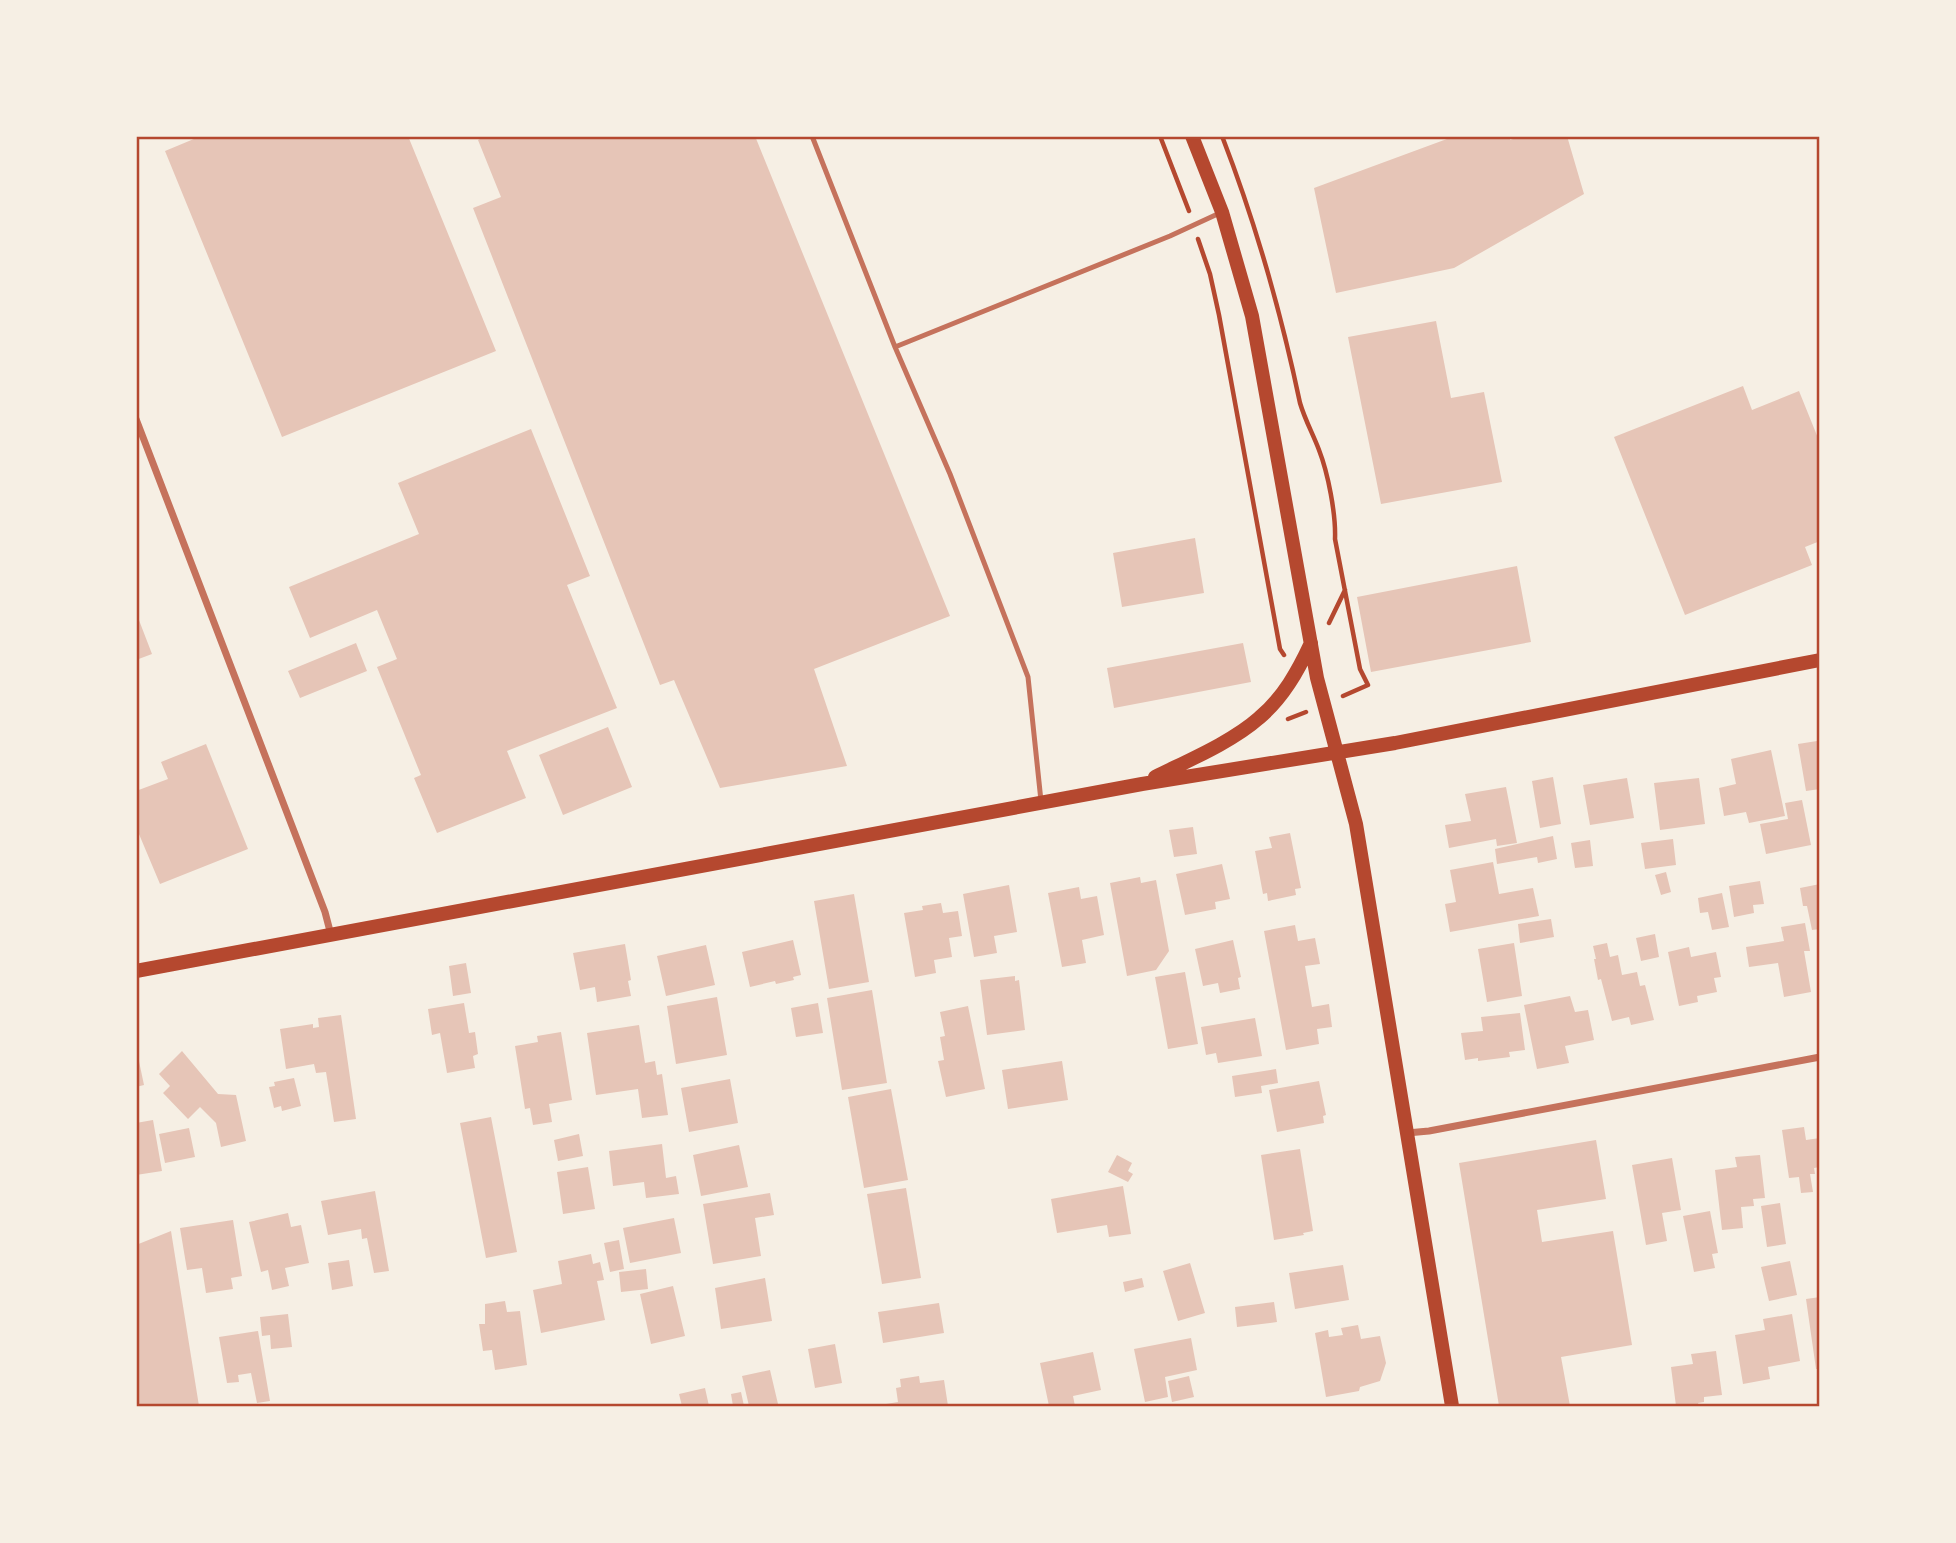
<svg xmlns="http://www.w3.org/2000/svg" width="1956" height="1543" font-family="'Nunito Sans',sans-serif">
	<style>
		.building { fill: #e6c5b7 }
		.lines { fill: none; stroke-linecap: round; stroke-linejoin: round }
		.path { stroke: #b5482f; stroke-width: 4.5 }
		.service { stroke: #c5725c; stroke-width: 5 }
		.minor { stroke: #c5725c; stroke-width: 7 }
		.secondary { stroke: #b5482f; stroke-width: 14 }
		.neatline { fill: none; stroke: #b5482f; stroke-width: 2.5 }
	</style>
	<rect width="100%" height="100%" fill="#f6efe4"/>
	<path class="building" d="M 201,136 L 408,136 L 496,351 L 282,437 L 165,151 Z
		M 486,136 L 755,136 L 950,616 L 814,669 L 847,766 L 720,788 L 674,680 L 660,685 L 473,208 L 501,197 L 478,140 Z
		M 1455,136 L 1510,136 L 1510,140 L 1522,136 L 1567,136 L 1584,194 L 1454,268 L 1336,293 L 1314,188 Z
		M 1436,321 L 1451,398 L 1484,392 L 1502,482 L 1381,504 L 1348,337 Z
		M 1743,386 L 1752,410 L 1799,391 L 1820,443 L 1820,541 L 1805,547 L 1812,565 L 1685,615 L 1614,437 Z
		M 531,429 L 590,576 L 567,585 L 617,708 L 507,751 L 526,798 L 437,833 L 414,778 L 421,775 L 377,667 L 397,659 L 377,610 L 310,638 L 289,587 L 419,534 L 398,483 Z
		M 1195,538 L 1204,593 L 1122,607 L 1113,553 Z
		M 1517,566 L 1531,642 L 1371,672 L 1357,597 Z
		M 137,615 L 152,654 L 136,660 L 136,616 Z
		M 356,643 L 367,671 L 300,698 L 288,671 Z
		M 1243,643 L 1251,682 L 1114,708 L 1107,668 Z
		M 608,727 L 632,787 L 563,815 L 539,755 Z
		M 1817,741 L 1820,751 L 1820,789 L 1806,791 L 1798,744 Z
		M 206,744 L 248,849 L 160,884 L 136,827 L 136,791 L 168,779 L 161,762 Z
		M 1771,750 L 1785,816 L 1749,823 L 1746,812 L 1724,816 L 1719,788 L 1736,784 L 1731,759 Z
		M 1553,777 L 1561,824 L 1540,828 L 1532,781 Z
		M 1627,778 L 1634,818 L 1590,825 L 1583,785 Z
		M 1699,778 L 1705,824 L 1660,830 L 1654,783 Z
		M 1506,787 L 1517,843 L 1497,846 L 1496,839 L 1449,848 L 1445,825 L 1471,821 L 1465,794 Z
		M 1802,800 L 1811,845 L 1766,854 L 1760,824 L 1788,819 L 1785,803 Z
		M 1193,827 L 1197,854 L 1174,857 L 1169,830 Z
		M 1290,833 L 1301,888 L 1295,889 L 1296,895 L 1268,901 L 1267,893 L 1263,894 L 1255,851 L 1272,848 L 1269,837 Z
		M 1553,836 L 1557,859 L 1538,863 L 1537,857 L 1497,864 L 1495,849 Z
		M 1673,839 L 1676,865 L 1645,869 L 1641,843 Z
		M 1590,840 L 1593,866 L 1575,868 L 1571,843 Z
		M 1493,862 L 1499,894 L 1533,888 L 1539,916 L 1450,932 L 1445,904 L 1456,902 L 1450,870 Z
		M 1222,864 L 1230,899 L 1215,902 L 1216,909 L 1185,915 L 1176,874 Z
		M 1666,872 L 1671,892 L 1661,895 L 1655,875 Z
		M 1140,877 L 1141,883 L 1156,880 L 1169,951 L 1156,970 L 1127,976 L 1110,883 Z
		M 1760,881 L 1764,904 L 1753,905 L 1754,913 L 1734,917 L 1729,886 Z
		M 1820,884 L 1820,929 L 1812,930 L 1807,906 L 1803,906 L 1800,888 Z
		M 1009,885 L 1017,932 L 994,936 L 997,953 L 974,957 L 963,894 Z
		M 1079,887 L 1081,899 L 1097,896 L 1104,935 L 1082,940 L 1086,963 L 1062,967 L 1048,893 Z
		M 1722,893 L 1729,927 L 1712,930 L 1708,912 L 1700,913 L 1698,898 Z
		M 854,894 L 869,982 L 829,989 L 814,901 Z
		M 941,903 L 943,913 L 958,911 L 962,936 L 949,938 L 952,957 L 934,960 L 936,973 L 915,977 L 904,913 L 923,910 L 922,906 Z
		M 1551,919 L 1554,937 L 1520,943 L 1518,924 Z
		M 1805,923 L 1810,951 L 1804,951 L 1811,992 L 1784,997 L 1778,963 L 1749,967 L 1746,947 L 1784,941 L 1781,927 Z
		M 1295,925 L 1298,941 L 1315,938 L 1320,964 L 1305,966 L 1312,1007 L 1329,1004 L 1332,1027 L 1317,1029 L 1319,1044 L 1286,1050 L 1264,931 Z
		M 1655,934 L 1659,957 L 1641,961 L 1636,938 Z
		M 793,940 L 801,975 L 793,977 L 794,980 L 776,984 L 775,981 L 750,987 L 742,952 Z
		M 1233,940 L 1241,977 L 1238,978 L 1240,989 L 1220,993 L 1218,983 L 1203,986 L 1195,949 Z
		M 1514,943 L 1522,996 L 1487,1002 L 1478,949 Z
		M 1607,943 L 1610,957 L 1618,955 L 1622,975 L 1637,972 L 1640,986 L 1645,985 L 1654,1020 L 1631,1025 L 1629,1017 L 1612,1021 L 1601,979 L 1598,980 L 1594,959 L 1596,959 L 1593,946 Z
		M 625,944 L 631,980 L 628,981 L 631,996 L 597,1002 L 595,987 L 580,990 L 573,953 Z
		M 706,945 L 715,985 L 666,996 L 657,956 Z
		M 1689,947 L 1691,957 L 1716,952 L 1721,977 L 1714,978 L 1717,992 L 1697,996 L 1698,1002 L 1679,1006 L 1668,952 Z
		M 466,963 L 471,993 L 453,996 L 449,966 Z
		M 1185,972 L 1198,1044 L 1168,1049 L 1155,977 Z
		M 1015,976 L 1015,981 L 1019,980 L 1025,1030 L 987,1035 L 980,980 Z
		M 872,990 L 887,1083 L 842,1090 L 827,998 Z
		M 1570,996 L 1575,1012 L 1588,1010 L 1594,1040 L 1565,1046 L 1569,1063 L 1537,1069 L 1524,1005 Z
		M 717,997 L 727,1055 L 676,1064 L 667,1006 Z
		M 464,1003 L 469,1033 L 475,1032 L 478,1054 L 473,1056 L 475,1068 L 447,1073 L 440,1033 L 432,1035 L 428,1009 Z
		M 818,1003 L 823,1033 L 796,1037 L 791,1008 Z
		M 968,1006 L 985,1089 L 946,1097 L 938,1061 L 944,1060 L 940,1037 L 945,1036 L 940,1012 Z
		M 1520,1013 L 1525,1050 L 1509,1052 L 1510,1057 L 1478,1061 L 1478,1058 L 1465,1060 L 1461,1033 L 1483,1031 L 1481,1017 Z
		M 341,1015 L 356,1119 L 334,1122 L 326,1072 L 316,1073 L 314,1064 L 286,1069 L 280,1029 L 313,1024 L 313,1028 L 319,1027 L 318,1018 Z
		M 1255,1018 L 1262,1056 L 1218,1063 L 1216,1053 L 1206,1055 L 1201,1027 Z
		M 639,1025 L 645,1063 L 655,1061 L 657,1075 L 662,1074 L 668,1115 L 642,1118 L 638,1089 L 596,1095 L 587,1033 Z
		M 561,1032 L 572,1100 L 549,1104 L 552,1122 L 533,1125 L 530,1108 L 525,1109 L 515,1046 L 538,1042 L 537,1036 Z
		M 136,1047 L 144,1085 L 136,1087 Z
		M 182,1051 L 218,1094 L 236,1095 L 246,1141 L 221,1147 L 216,1123 L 200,1107 L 188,1119 L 163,1093 L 170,1086 L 159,1074 Z
		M 1062,1061 L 1068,1100 L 1008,1109 L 1002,1070 Z
		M 1276,1069 L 1278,1083 L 1261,1086 L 1262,1093 L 1235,1097 L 1232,1076 Z
		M 294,1078 L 301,1106 L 282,1111 L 281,1106 L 274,1108 L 269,1087 L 275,1086 L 274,1082 Z
		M 730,1079 L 738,1123 L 689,1132 L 681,1088 Z
		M 1319,1081 L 1326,1115 L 1323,1116 L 1324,1123 L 1277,1132 L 1269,1090 Z
		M 891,1089 L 908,1180 L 864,1188 L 848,1097 Z
		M 491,1117 L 517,1252 L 486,1258 L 460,1123 Z
		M 153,1120 L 162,1171 L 136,1175 L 136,1123 Z
		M 1804,1127 L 1806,1140 L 1820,1138 L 1820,1167 L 1814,1168 L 1815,1174 L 1810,1174 L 1813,1192 L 1801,1193 L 1799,1177 L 1789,1178 L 1782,1130 Z
		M 189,1128 L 195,1157 L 165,1163 L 159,1134 Z
		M 579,1134 L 583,1156 L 558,1161 L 554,1140 Z
		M 1596,1140 L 1606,1199 L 1537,1210 L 1542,1242 L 1613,1231 L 1632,1345 L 1561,1357 L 1570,1406 L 1499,1406 L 1459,1163 Z
		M 662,1144 L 666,1178 L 676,1176 L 679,1194 L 646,1198 L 644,1182 L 613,1186 L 609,1151 Z
		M 739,1145 L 748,1187 L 701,1196 L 693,1155 Z
		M 1300,1149 L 1313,1231 L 1303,1233 L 1304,1235 L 1274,1240 L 1261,1155 Z
		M 1117,1155 L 1132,1163 L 1128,1171 L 1133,1174 L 1128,1182 L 1108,1172 Z
		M 1760,1155 L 1765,1198 L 1753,1199 L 1754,1206 L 1741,1207 L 1743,1228 L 1722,1230 L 1715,1170 L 1737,1167 L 1735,1157 Z
		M 1672,1158 L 1681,1210 L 1662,1213 L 1667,1241 L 1646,1245 L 1632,1165 Z
		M 588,1167 L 595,1209 L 563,1214 L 557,1172 Z
		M 1123,1186 L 1131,1234 L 1109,1237 L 1107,1225 L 1057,1233 L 1051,1199 Z
		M 906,1188 L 921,1278 L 882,1284 L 867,1194 Z
		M 375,1191 L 389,1271 L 374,1273 L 367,1238 L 362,1239 L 361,1229 L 328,1235 L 321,1201 Z
		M 770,1193 L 774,1215 L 755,1218 L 761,1256 L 713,1264 L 703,1204 Z
		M 1780,1203 L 1786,1244 L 1767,1247 L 1761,1206 Z
		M 1710,1211 L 1718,1253 L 1712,1254 L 1715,1268 L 1694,1272 L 1683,1216 Z
		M 288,1213 L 291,1227 L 301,1225 L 309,1263 L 285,1268 L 289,1286 L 272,1290 L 268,1270 L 261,1272 L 249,1222 Z
		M 674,1218 L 681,1253 L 630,1263 L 623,1228 Z
		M 233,1220 L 242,1276 L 231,1278 L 233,1289 L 206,1293 L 202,1268 L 187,1270 L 180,1228 Z
		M 171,1231 L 199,1406 L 136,1406 L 136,1245 Z
		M 619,1240 L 624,1269 L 610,1272 L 604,1243 Z
		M 591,1254 L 593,1264 L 600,1262 L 604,1280 L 597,1281 L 605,1320 L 541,1333 L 533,1290 L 562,1284 L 558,1261 Z
		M 349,1260 L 353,1286 L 332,1290 L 328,1263 Z
		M 1790,1261 L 1797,1295 L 1769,1301 L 1761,1267 Z
		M 1190,1263 L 1205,1313 L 1178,1321 L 1163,1271 Z
		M 1343,1265 L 1349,1300 L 1295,1309 L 1289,1273 Z
		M 646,1269 L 648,1289 L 621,1292 L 619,1272 Z
		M 765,1278 L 772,1321 L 721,1329 L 715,1288 Z
		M 1142,1278 L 1144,1287 L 1125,1292 L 1123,1282 Z
		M 673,1286 L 685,1336 L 651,1344 L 640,1294 Z
		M 1820,1297 L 1820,1369 L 1816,1369 L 1806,1299 Z
		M 505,1301 L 507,1312 L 520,1311 L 527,1365 L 495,1370 L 492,1350 L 483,1351 L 479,1324 L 485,1324 L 485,1304 Z
		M 1274,1302 L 1277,1322 L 1237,1327 L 1235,1307 Z
		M 939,1303 L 944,1333 L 883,1343 L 878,1312 Z
		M 288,1314 L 292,1347 L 271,1349 L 270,1335 L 262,1336 L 260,1317 Z
		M 1792,1314 L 1800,1361 L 1768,1367 L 1770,1379 L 1743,1384 L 1735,1335 L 1765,1330 L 1763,1319 Z
		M 1358,1325 L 1361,1339 L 1380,1336 L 1386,1363 L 1380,1381 L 1360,1387 L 1359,1391 L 1326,1397 L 1315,1333 L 1328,1330 L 1329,1337 L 1343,1335 L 1341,1328 Z
		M 258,1331 L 270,1401 L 257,1403 L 251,1373 L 238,1375 L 239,1382 L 227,1383 L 219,1337 Z
		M 1191,1338 L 1197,1370 L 1165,1377 L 1168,1397 L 1145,1402 L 1134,1349 Z
		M 835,1344 L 842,1383 L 815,1388 L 808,1349 Z
		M 1716,1351 L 1722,1395 L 1704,1397 L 1704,1402 L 1698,1403 L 1699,1406 L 1676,1406 L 1671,1367 L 1693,1364 L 1691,1354 Z
		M 1093,1352 L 1101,1390 L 1073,1396 L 1075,1406 L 1049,1406 L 1040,1363 Z
		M 770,1370 L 778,1404 L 749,1406 L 742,1376 Z
		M 919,1376 L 920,1383 L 944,1380 L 948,1406 L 886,1406 L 886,1404 L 898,1402 L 896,1388 L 901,1387 L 900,1379 Z
		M 1189,1376 L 1194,1397 L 1172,1402 L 1168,1381 Z
		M 705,1388 L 709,1406 L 682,1406 L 679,1394 Z
		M 741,1392 L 744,1406 L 733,1406 L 731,1394 Z"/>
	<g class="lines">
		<path class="path" d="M 1160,136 L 1189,211
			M 1222,136 C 1256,224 1281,312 1300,403 C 1305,420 1313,434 1319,450 C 1328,473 1336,514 1335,539 L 1360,669 L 1368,685 L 1343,696
			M 1198,239 L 1210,274 L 1219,315 L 1280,649 L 1284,655
			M 1329,623 L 1345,590
			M 1288,719 L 1306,712"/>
		<path class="service" d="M 812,136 L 895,347 L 950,474 L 1028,677 L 1041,801
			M 895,347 L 1170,236 L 1222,212"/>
		<path class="minor" d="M 136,419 L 325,912 L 331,935
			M 1407,1133 L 1429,1131 L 1820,1057"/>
		<path class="secondary" d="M 1192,136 L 1222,212 L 1252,316 L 1317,678 L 1356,824 L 1452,1406
			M 1155,777 C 1187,761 1232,742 1259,718 C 1283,698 1298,671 1311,643
			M 136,971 L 1142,784 L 1395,743 L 1820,660"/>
	</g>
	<rect width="1956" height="1543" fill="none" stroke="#f6efe4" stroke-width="276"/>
	<rect x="138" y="138" width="1680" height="1267" class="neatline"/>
</svg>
